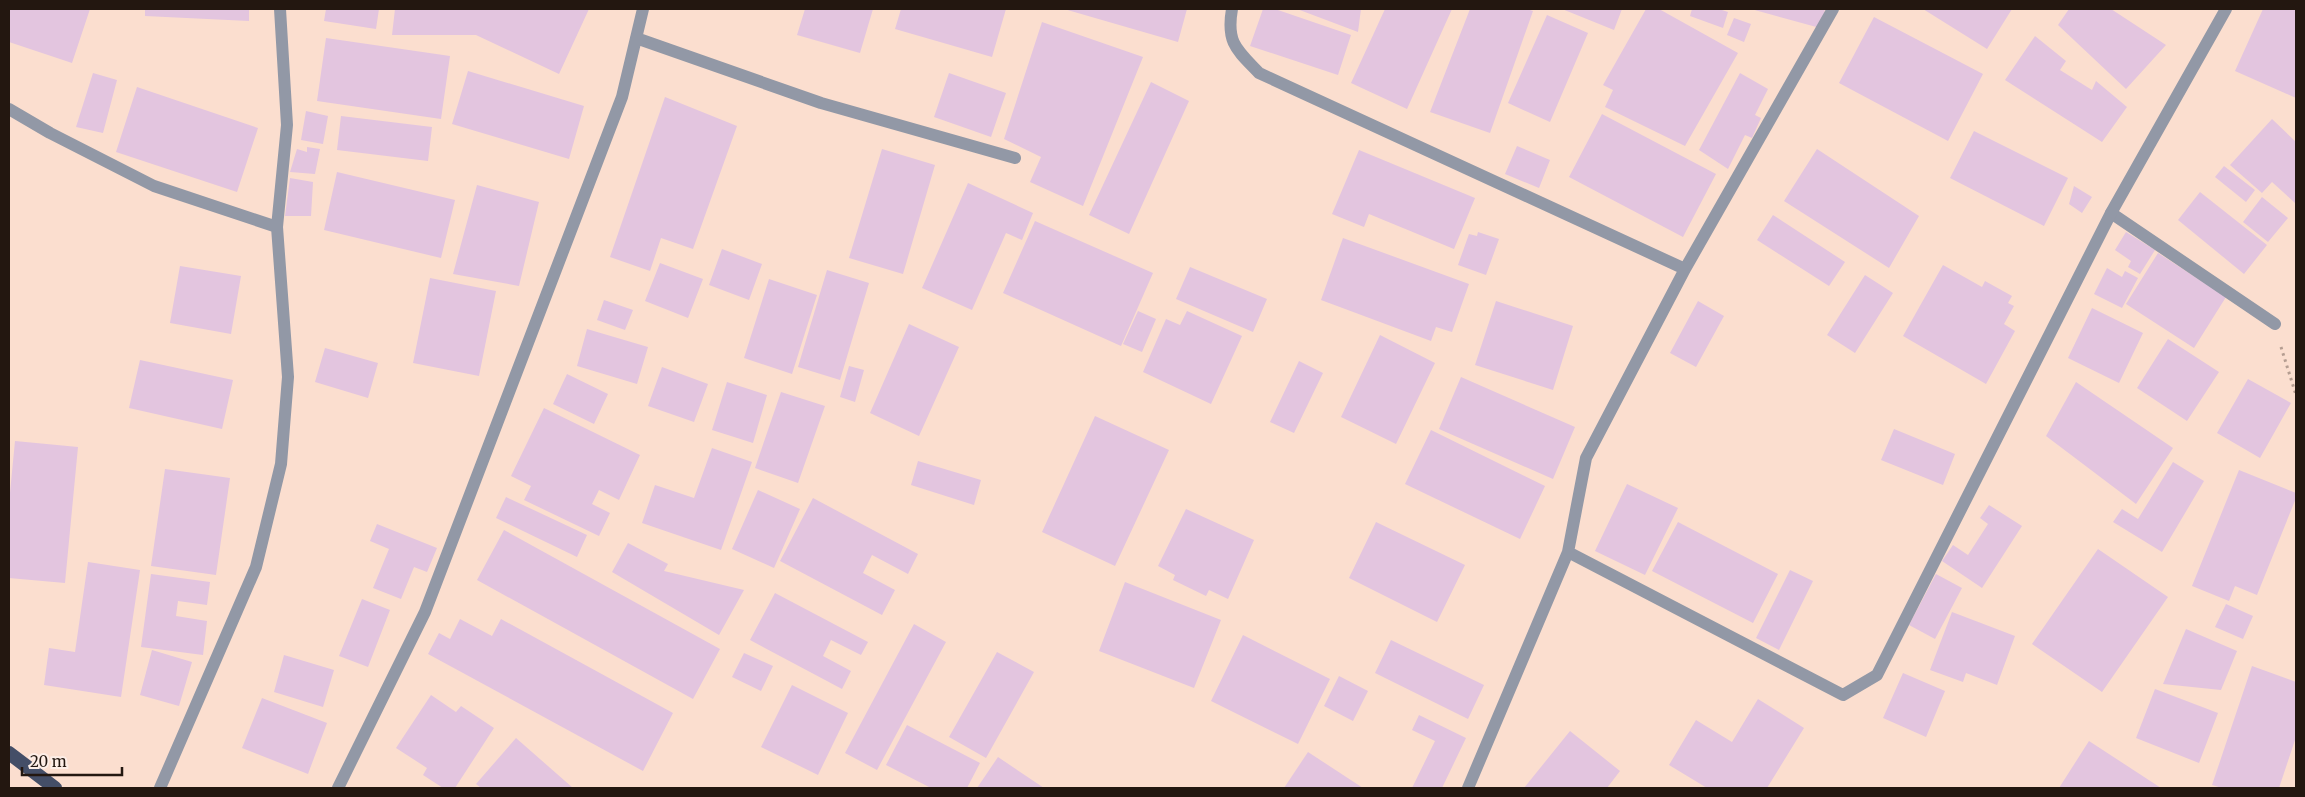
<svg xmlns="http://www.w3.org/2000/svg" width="2305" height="797" font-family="Merriweather,serif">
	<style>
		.building { fill: #e3c5df }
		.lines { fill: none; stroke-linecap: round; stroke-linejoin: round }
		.path { stroke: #b59d91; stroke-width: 3; stroke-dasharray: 2.5 4; stroke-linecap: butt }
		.service { stroke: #9298a6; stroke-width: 12 }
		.minor { stroke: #9298a6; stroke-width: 12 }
		.trunk { stroke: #444e67; stroke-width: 14 }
	</style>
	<rect width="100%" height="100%" fill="#fbdecf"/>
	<path class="building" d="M 9,9 L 90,9 L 72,63 L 9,42 Z
		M 145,9 L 249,9 L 249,21 L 145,16 Z
		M 326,9 L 379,9 L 376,29 L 324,21 Z
		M 395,9 L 589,9 L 559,74 L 476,35 L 392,35 Z
		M 805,9 L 873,9 L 860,53 L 797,35 Z
		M 901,9 L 1006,9 L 992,57 L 895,29 Z
		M 1064,9 L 1187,9 L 1178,42 Z
		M 1263,9 L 1275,9 L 1351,35 L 1338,75 L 1250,46 Z
		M 1297,9 L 1361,9 L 1358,32 Z
		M 1385,9 L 1452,9 L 1407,109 L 1351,83 Z
		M 1470,9 L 1527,9 L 1533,11 L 1490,133 L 1430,112 Z
		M 1562,9 L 1622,9 L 1614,30 Z
		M 1646,9 L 1659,9 L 1738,53 L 1685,146 L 1605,107 L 1613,90 L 1603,85 Z
		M 1692,9 L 1719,9 L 1728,12 L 1723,28 L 1690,16 Z
		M 1751,9 L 1825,9 L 1820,28 Z
		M 1923,9 L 2012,9 L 1987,49 Z
		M 2069,9 L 2111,9 L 2166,45 L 2126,89 L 2058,25 Z
		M 2263,9 L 2296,9 L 2296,98 L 2235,71 Z
		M 1547,15 L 1588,33 L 1550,122 L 1508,103 Z
		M 1874,17 L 1983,74 L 1948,141 L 1839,83 Z
		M 1734,18 L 1751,24 L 1744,42 L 1727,35 Z
		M 1042,22 L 1143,57 L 1083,206 L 1030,182 L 1041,157 L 1004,139 Z
		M 2035,36 L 2066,61 L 2060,70 L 2092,90 L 2096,81 L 2127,107 L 2102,142 L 2005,80 Z
		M 326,38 L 450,56 L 441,119 L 317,101 Z
		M 468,71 L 584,106 L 569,159 L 452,124 Z
		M 93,73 L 117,80 L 103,133 L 76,127 Z
		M 949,73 L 1006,93 L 991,137 L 934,117 Z
		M 1740,73 L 1768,89 L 1755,115 L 1761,118 L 1752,138 L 1745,135 L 1728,169 L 1699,150 Z
		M 1151,82 L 1189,101 L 1129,234 L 1089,215 Z
		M 137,87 L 258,128 L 237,192 L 116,152 Z
		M 665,97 L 737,126 L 693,249 L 661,238 L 650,271 L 610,257 Z
		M 306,111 L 328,116 L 323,144 L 301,140 Z
		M 1602,114 L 1716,174 L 1683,237 L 1569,177 Z
		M 341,116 L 432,127 L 428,161 L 337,150 Z
		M 2272,119 L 2296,142 L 2295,203 L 2272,182 L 2262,193 L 2230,165 Z
		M 1974,131 L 2068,178 L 2044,226 L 1950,178 Z
		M 1517,146 L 1550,160 L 1539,188 L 1505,174 Z
		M 307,147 L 320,149 L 315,174 L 290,172 L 297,149 L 307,152 Z
		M 882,149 L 935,165 L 903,274 L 849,258 Z
		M 1817,149 L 1919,216 L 1889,268 L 1784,201 Z
		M 1359,150 L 1475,198 L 1454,249 L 1369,214 L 1364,227 L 1332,214 Z
		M 2224,166 L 2255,190 L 2246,202 L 2215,177 Z
		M 337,172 L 455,200 L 441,258 L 324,230 Z
		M 290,178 L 313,182 L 311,216 L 285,216 Z
		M 968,183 L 1033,213 L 1022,240 L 1006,233 L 972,310 L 922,288 Z
		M 477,185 L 539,202 L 519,286 L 453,274 Z
		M 2074,186 L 2092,197 L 2082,213 L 2069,204 Z
		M 2200,192 L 2267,245 L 2244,274 L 2178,220 Z
		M 2262,197 L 2288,218 L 2268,242 L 2243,222 Z
		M 1773,215 L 1845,262 L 1829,286 L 1757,240 Z
		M 1035,221 L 1153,273 L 1121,346 L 1003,293 Z
		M 1478,232 L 1499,239 L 1486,275 L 1458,265 L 1469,234 L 1477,236 Z
		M 2126,232 L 2155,250 L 2140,274 L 2128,267 L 2131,261 L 2115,250 Z
		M 1343,238 L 1469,284 L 1452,332 L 1436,327 L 1431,341 L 1321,300 Z
		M 722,249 L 762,264 L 749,300 L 709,285 Z
		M 2158,253 L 2226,297 L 2194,348 L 2126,304 Z
		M 660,263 L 703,279 L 688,318 L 645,301 Z
		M 1943,265 L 1982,287 L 1985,281 L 2012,296 L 2008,303 L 2014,306 L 2004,324 L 2015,331 L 1986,384 L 1903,336 Z
		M 180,266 L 241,276 L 231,334 L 170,323 Z
		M 1190,267 L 1267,299 L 1253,332 L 1176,299 Z
		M 2107,268 L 2122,277 L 2125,271 L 2138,278 L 2122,308 L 2094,294 Z
		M 827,270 L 869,283 L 840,380 L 798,367 Z
		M 1865,275 L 1893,293 L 1855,353 L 1827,335 Z
		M 430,278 L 496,291 L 479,376 L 413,363 Z
		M 769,279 L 817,295 L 792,374 L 744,358 Z
		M 604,300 L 633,310 L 625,330 L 597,320 Z
		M 1496,301 L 1573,326 L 1553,390 L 1475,365 Z
		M 1698,301 L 1724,316 L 1696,367 L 1670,353 Z
		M 2092,308 L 2143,333 L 2119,383 L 2068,358 Z
		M 1138,311 L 1156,319 L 1142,352 L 1123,344 Z
		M 1187,311 L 1242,336 L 1211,404 L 1143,372 L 1166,319 L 1180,325 Z
		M 909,324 L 959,347 L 919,436 L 870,413 Z
		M 587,329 L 648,347 L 637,384 L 577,366 Z
		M 1380,335 L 1435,363 L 1396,444 L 1341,417 Z
		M 2168,339 L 2219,372 L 2187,421 L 2137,388 Z
		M 325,348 L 378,363 L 368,398 L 315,382 Z
		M 140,360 L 233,380 L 222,429 L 129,408 Z
		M 1299,361 L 1323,373 L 1294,433 L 1270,422 Z
		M 849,366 L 864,370 L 855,402 L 840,397 Z
		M 662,367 L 708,384 L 694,422 L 648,406 Z
		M 567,374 L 608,394 L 594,424 L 553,404 Z
		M 1461,377 L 1575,427 L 1553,479 L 1439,429 Z
		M 2248,379 L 2291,403 L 2260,458 L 2217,433 Z
		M 727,382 L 767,395 L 753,443 L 712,430 Z
		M 2076,382 L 2173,448 L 2136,504 L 2046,436 Z
		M 781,392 L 825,406 L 798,483 L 755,468 Z
		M 544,408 L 640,455 L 619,500 L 599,490 L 592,504 L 610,513 L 599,536 L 524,500 L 531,486 L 511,476 Z
		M 1095,416 L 1169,450 L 1115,566 L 1042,532 Z
		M 1894,429 L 1955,454 L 1943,485 L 1881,460 Z
		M 1431,430 L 1545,486 L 1520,539 L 1405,484 Z
		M 15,441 L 78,447 L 65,583 L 9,578 L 9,503 Z
		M 712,448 L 752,462 L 721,550 L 642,523 L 655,485 L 694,498 Z
		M 918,461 L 981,480 L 974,505 L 911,485 Z
		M 2173,462 L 2204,481 L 2162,552 L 2113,522 L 2122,509 L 2138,519 Z
		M 165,469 L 230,478 L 216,575 L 151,566 Z
		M 2239,470 L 2296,493 L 2296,498 L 2257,595 L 2235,586 L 2229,601 L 2192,586 Z
		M 1627,484 L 1678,508 L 1645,575 L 1595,551 Z
		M 758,490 L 800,509 L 774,568 L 732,549 Z
		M 506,497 L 587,535 L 577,557 L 496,518 Z
		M 813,498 L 918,554 L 908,574 L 872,555 L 863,573 L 895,590 L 882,615 L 780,561 Z
		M 1989,505 L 2022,526 L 1982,588 L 1942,561 L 1953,545 L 1968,555 L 1988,524 L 1980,518 Z
		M 1186,509 L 1254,540 L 1228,599 L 1209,590 L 1206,596 L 1173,580 L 1175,575 L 1158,566 Z
		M 1376,522 L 1465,565 L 1437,622 L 1349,578 Z
		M 1678,522 L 1778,574 L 1753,623 L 1652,571 Z
		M 377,524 L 437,548 L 427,572 L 414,567 L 401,599 L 373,588 L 389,549 L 370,541 Z
		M 504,530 L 720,649 L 693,699 L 477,580 Z
		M 628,543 L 668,564 L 664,571 L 744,590 L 719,635 L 612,572 Z
		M 2098,549 L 2168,597 L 2102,692 L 2032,644 Z
		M 88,562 L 140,570 L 121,697 L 44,685 L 49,648 L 75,652 Z
		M 1790,570 L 1813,581 L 1779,650 L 1756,638 Z
		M 151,574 L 210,582 L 207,605 L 178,601 L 176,616 L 207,621 L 203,655 L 141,647 Z
		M 1936,574 L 1962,588 L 1935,639 L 1909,625 Z
		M 1125,582 L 1221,620 L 1194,688 L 1099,651 Z
		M 775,593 L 868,642 L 861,655 L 831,640 L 823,656 L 851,671 L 842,689 L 750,640 Z
		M 362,599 L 390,610 L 368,667 L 339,656 Z
		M 2226,604 L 2253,616 L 2243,639 L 2215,627 Z
		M 1952,612 L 2015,636 L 1997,685 L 1966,673 L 1963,682 L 1930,670 Z
		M 460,619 L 492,636 L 501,619 L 673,713 L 643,771 L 428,654 L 439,633 L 450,639 Z
		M 914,624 L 946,642 L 877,770 L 845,753 Z
		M 2186,629 L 2237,651 L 2221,690 L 2163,684 Z
		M 1243,635 L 1330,679 L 1298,744 L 1211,701 Z
		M 1391,640 L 1484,685 L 1468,719 L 1375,673 Z
		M 152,650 L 192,662 L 179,706 L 140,695 Z
		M 997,652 L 1034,672 L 986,758 L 949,737 Z
		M 744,653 L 773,666 L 761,691 L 732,677 Z
		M 284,655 L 334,670 L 323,707 L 274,692 Z
		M 2252,666 L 2296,682 L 2296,737 L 2279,788 L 2222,788 L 2212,785 Z
		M 1903,673 L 1945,691 L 1926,737 L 1883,718 Z
		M 1339,676 L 1368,691 L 1353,721 L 1324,706 Z
		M 792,685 L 848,713 L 818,775 L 761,747 Z
		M 2155,689 L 2218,713 L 2199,763 L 2136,738 Z
		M 431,695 L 456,712 L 461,706 L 494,728 L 455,788 L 443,788 L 423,775 L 427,768 L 396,748 Z
		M 262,698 L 327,723 L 308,774 L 242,748 Z
		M 1758,699 L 1804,728 L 1767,788 L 1707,788 L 1669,765 L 1696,720 L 1732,742 Z
		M 1419,715 L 1466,738 L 1442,788 L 1412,788 L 1435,741 L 1412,730 Z
		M 907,725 L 980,763 L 967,788 L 931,788 L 886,765 Z
		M 1570,731 L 1620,771 L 1607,788 L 1524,788 Z
		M 516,738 L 573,788 L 481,788 L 476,784 Z
		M 2089,741 L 2161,788 L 2059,788 Z
		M 1308,752 L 1363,788 L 1284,788 Z
		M 998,757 L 1044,788 L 977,788 Z"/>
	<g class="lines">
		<path class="path" d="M 2281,347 L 2296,395"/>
		<path class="service" d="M 2111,213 L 2275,324"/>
		<path class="minor" d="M 1232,9 C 1226,43 1237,50 1259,73 L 1685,269
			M 636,38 L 821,103 L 1015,158
			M 9,109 L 50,133 L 154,186 L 277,227
			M 1568,552 L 1843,695 L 1877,675 L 2111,213 L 2226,9
			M 160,788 L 256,567 L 281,464 L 288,377 L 277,227 L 287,125 L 280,9
			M 338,788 L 425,612 L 622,97 L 643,9
			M 1468,788 L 1568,552 L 1586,458 L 1685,269 L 1833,9"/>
		<path class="trunk" d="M 9,753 L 55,788"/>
	</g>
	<rect width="2305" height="797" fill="none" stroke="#231710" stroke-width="20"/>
	<path d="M22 767v8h100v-8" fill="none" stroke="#231710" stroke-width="2.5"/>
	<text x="30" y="767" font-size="15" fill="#231710" stroke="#fdeee7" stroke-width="4" paint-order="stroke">20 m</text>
</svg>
